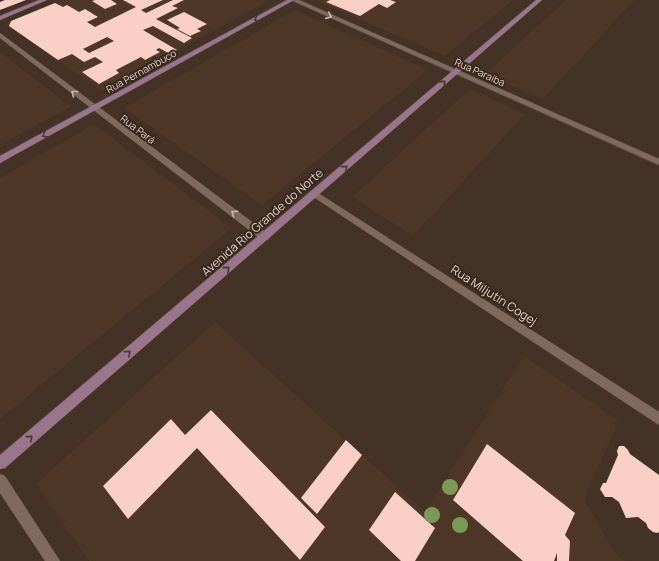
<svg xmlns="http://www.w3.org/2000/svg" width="659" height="561" font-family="Manrope,sans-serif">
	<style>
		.built { fill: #4e3727 }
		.building { fill: #facfc5; fill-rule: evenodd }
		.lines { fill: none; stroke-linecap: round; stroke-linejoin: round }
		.street-casing { stroke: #5c4e44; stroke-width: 1 }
		.secondary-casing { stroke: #5c4e44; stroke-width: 1 }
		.street { fill: #7f6a5d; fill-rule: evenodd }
		.secondary { fill: #99768c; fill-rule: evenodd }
		.tree { fill: #7d9957 }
		.oneway { stroke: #c6b8b0 }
		.oneway2 { stroke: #4d3833 }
		.labels { text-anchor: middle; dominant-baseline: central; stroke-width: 4; stroke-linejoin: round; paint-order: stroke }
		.far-street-label { font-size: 10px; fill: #ddd2cb; stroke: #3a281d }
		.street-label { font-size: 12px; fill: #ddd2cb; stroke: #3a281d }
	</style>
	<rect width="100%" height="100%" fill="#443227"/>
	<path class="built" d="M 62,0 L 270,0 L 102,91 L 5,24 Z
		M 314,0 L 513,0 L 445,56 Z
		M 566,0 L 634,0 L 543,99 L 485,74 Z
		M 295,10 L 428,70 L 262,205 L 124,108 Z
		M 0,52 L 71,107 L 0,145 Z
		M 470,89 L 525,114 L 413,236 L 352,197 Z
		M 94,124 L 232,228 L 0,419 L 0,178 Z
		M 215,322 L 425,512 L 524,356 L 619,421 L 584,498 L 613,551 L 625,561 L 89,561 L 36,484 Z"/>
	<path class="building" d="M 5,0 L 26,0 L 0,10 L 0,2 Z
		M 95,0 L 111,0 L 117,4 L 105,9 L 92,1 Z
		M 123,0 L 163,0 L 141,10 L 146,13 L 173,0 L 184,0 L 172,6 L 178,8 L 156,19 L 192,38 L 184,43 L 153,26 L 143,30 L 177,50 L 170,54 L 159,48 L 156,50 L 160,52 L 145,60 L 141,57 L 116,70 L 119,73 L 99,84 L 82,72 L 103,62 L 95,57 L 84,62 L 72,54 L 58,60 L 9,26 L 11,21 L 55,3 L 63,7 L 67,5 L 79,12 L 85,9 L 98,17 L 87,22 L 95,27 L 136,7 ZM 107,37 L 114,41 L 89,53 L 83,49 Z
		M 330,0 L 390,0 L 396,2 L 387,8 L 379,4 L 360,16 L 326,2 Z
		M 184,12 L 207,24 L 197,29 L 201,31 L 190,36 L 177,29 L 180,28 L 167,20 Z
		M 211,410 L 325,527 L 300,560 L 197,448 L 128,519 L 103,486 L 171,419 L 185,435 Z
		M 346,440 L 362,455 L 317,514 L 301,498 Z
		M 487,444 L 575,513 L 565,535 L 570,541 L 569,561 L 557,561 L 557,553 L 554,561 L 523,561 L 453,500 Z
		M 619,446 L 624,446 L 628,450 L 630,454 L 659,475 L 659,532 L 657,533 L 653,532 L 648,528 L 646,523 L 638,517 L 626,518 L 619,502 L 612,497 L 605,497 L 600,489 L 603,483 L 606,483 L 618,455 L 617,451 Z
		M 395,492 L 435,528 L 415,561 L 401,561 L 369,530 Z"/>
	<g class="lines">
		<defs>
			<path id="street" d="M 291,0 L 299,0 L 659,159 L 659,165 Z
				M 0,33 L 268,234 L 270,237 L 268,240 L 262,240 L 0,38 Z
				M 315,191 L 659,412 L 659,425 L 312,196 L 311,194 Z
				M 0,474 L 5,476 L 60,561 L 45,561 L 0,493 Z"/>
			<path id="secondary" d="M 39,0 L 47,0 L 0,20 L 0,16 Z
				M 287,0 L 294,0 L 0,163 L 0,156 Z
				M 536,0 L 542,0 L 5,468 L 0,469 L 0,455 Z"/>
		</defs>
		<use href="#street" class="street-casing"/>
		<use href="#secondary" class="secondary-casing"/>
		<use href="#street" class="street"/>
		<use href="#secondary" class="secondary"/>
	</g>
	<g class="tree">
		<circle cx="450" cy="487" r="8"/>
		<circle cx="432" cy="515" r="8"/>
		<circle cx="460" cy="525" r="8"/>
	</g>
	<defs><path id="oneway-chevron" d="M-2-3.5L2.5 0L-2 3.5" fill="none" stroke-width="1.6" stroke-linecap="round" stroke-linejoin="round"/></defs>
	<g class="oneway">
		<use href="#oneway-chevron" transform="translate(329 16) rotate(24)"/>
		<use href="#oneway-chevron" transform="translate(74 93) rotate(-142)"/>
		<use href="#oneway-chevron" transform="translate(234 213) rotate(-143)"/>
	</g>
	<g class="oneway2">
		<use href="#oneway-chevron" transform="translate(257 19) rotate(151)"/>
		<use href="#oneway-chevron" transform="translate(443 83) rotate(-41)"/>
		<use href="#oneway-chevron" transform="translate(45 135) rotate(151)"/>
		<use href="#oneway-chevron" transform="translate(345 168) rotate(-41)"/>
		<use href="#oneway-chevron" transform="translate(227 269) rotate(-41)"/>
		<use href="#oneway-chevron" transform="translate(128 353) rotate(-41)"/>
		<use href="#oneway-chevron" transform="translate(30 438) rotate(-41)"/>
	</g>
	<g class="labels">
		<g class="far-street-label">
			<text transform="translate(141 71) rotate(-29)">Rua Pernambuco</text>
			<text transform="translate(480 72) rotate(24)">Rua Paraiba</text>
			<text transform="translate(138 129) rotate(37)">Rua Pará</text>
		</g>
		<g class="street-label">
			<text transform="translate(262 222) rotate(-41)">Avenida Rio Grande do Norte</text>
			<text transform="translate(494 295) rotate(33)">Rua Miljutin Cogej</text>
		</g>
	</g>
</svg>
